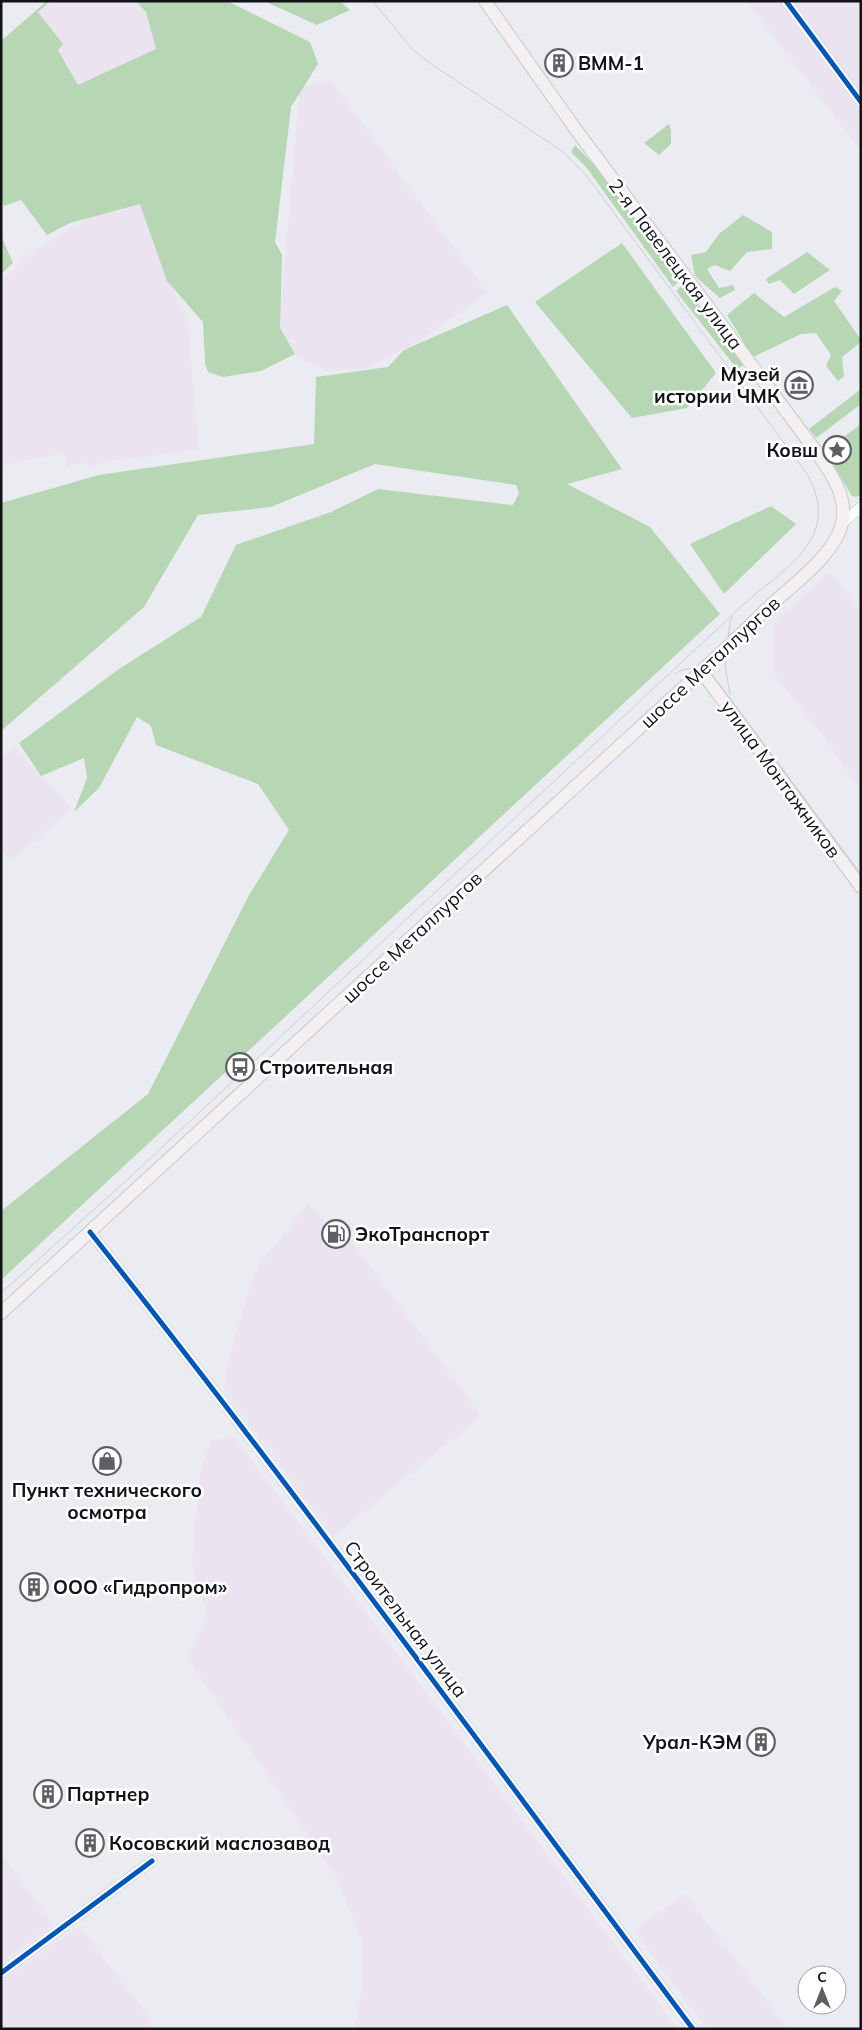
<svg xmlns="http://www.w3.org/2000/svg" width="862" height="2030" font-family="Mulish,sans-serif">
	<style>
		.industrial { fill: #ebe3ef }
		.forest { fill: #b6d6b4 }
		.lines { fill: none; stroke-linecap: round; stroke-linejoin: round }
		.minor-casing { stroke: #c8c9cd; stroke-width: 11 }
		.major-casing { stroke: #c8c9cc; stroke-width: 14 }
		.minor { stroke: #fcfcfd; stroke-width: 10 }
		.major { stroke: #f4eff0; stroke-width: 12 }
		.tram { stroke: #cdced0; stroke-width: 1 }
		.cycleway-casing { stroke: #fff; stroke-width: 8 }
		.cycleway { stroke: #0057b8; stroke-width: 5 }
		.labels { text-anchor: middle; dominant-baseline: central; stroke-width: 5; stroke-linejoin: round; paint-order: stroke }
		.poi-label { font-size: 19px; font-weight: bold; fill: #111316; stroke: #fff; text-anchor: start }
		.street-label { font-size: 19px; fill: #111316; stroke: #fff }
	</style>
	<rect width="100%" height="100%" fill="#eaecf1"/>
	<path class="industrial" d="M 50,1 L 136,1 L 146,12 L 156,49 L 78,85 L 38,12 Z
		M 747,1 L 861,1 L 861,151 Z
		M 331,81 L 487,293 L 421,340 L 366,369 L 327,371 L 300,359 L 279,332 L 300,86 Z
		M 139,189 L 176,297 L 188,321 L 198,450 L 133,459 L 132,456 L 89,466 L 85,462 L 66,467 L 64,453 L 61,453 L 1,466 L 1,281 L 37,248 Z
		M 830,572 L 861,612 L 861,791 L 822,734 L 774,674 L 775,621 Z
		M 14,747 L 72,808 L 14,859 L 1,853 L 1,758 Z
		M 309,1203 L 327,1225 L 335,1219 L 481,1416 L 334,1536 L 224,1391 L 231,1352 L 248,1293 L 259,1265 Z
		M 234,1437 L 678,2029 L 354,2029 L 363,1985 L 362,1941 L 336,1876 L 187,1657 L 208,1619 L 192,1562 L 200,1472 L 211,1441 Z
		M 1,1855 L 53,1925 L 1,1963 Z
		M 685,1894 L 740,1966 L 788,2029 L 708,2029 L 688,2004 L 634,1931 Z
		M 79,1926 L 154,2024 L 148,2029 L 5,2029 L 1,2024 L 1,1982 Z"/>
	<path class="forest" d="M 47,1 L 50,1 L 38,12 L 63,44 L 58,50 L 78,85 L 156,49 L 146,12 L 136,1 L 227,1 L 310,42 L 318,64 L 291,107 L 275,242 L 282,255 L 280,328 L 295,354 L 261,371 L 223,377 L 208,372 L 205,363 L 203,322 L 167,281 L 140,204 L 70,223 L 47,235 L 21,200 L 4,206 L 1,199 L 1,41 Z
		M 264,1 L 340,1 L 350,10 L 317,25 Z
		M 669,124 L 671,130 L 671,144 L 659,155 L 644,143 Z
		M 575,145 L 598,169 L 680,280 L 673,287 L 586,167 L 571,152 Z
		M 743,215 L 772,232 L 772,249 L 747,252 L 730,271 L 715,265 L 707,269 L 719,288 L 733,285 L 735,290 L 720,298 L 695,276 L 691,255 L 706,252 L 719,234 Z
		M 1,236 L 13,263 L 1,274 Z
		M 622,243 L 716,373 L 687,408 L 632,418 L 535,302 Z
		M 807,252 L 830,270 L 794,294 L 780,280 L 769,284 L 766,279 Z
		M 682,285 L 744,365 L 737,369 L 676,291 Z
		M 835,287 L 842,291 L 834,301 L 861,340 L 861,342 L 842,357 L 844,376 L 838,381 L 826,366 L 831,355 L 816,333 L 801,334 L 753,357 L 727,315 L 754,293 L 784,317 Z
		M 507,305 L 622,469 L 567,484 L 650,527 L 720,614 L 1,1280 L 1,1211 L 148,1094 L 248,897 L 289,830 L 258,784 L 156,745 L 151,726 L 137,717 L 99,788 L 74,812 L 87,778 L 84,758 L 41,776 L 19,743 L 119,669 L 201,617 L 236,545 L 331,512 L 378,489 L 513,505 L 519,493 L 516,485 L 375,464 L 271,507 L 198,515 L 144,607 L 1,731 L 1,503 L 99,475 L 314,444 L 316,377 L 388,367 L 404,350 Z
		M 861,389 L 861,404 L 816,438 L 809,429 Z
		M 861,424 L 861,495 L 856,497 L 852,496 L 825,451 Z
		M 771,506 L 796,524 L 724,594 L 690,544 Z"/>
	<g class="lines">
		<defs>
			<path id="minor" d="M 786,1 L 861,102
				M 842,523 L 861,507
				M 90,1232 C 297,1493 493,1762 693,2029
				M 1,1973 L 152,1861"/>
			<path id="major" d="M 701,671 L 861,887
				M 1,1313 L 708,665 C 730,645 751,624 772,604 C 794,584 836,553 842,523 C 848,495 830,472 815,450 L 574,127 L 485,1"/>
		</defs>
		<use href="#minor" class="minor-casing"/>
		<use href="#major" class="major-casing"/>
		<use href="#minor" class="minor"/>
		<use href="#major" class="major"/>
		<path class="tram" d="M 676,673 C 691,665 701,667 714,677 L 861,874
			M 730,694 L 725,666 L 730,622 L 733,616
			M 1,1293 L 127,1180 L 744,604 C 786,567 843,537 807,474 L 586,175 L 563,152 L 431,64 L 412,49 L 373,1"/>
		<defs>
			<path id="cycleway" d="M 786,1 L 861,102
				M 90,1232 C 297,1493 493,1762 693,2029
				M 1,1973 L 152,1861"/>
		</defs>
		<use href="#cycleway" class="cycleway-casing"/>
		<use href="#cycleway" class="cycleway"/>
	</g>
	<defs>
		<symbol id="building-ring" viewBox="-11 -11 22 22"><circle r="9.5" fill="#fff" stroke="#5d5f63" stroke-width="1.5"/><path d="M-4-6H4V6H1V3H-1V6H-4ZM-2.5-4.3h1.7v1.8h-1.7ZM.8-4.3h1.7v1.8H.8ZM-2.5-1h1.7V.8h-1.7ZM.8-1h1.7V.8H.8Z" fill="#5d5f63"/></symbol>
		<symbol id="museum-ring" viewBox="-11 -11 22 22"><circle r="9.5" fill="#fff" stroke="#5d5f63" stroke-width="1.5"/><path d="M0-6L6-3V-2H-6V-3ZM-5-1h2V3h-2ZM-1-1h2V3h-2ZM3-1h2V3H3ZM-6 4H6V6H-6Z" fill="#5d5f63"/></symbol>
		<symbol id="sight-ring" viewBox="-11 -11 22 22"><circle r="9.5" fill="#fff" stroke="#5d5f63" stroke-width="1.5"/><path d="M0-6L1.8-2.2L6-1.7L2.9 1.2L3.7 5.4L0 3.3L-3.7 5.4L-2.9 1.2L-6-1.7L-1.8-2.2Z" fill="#5d5f63"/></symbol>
		<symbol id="bus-ring" viewBox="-11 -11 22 22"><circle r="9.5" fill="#fff" stroke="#5d5f63" stroke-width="1.5"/><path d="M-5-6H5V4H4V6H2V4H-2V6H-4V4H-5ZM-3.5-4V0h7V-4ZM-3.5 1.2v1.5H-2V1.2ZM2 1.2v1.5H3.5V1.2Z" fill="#5d5f63"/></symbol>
		<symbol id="fuel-ring" viewBox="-11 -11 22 22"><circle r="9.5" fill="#fff" stroke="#5d5f63" stroke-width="1.5"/><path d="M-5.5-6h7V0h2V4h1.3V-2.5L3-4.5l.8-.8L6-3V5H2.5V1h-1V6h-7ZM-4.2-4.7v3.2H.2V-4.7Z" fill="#5d5f63"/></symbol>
		<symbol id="shop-ring" viewBox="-11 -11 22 22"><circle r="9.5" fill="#fff" stroke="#5d5f63" stroke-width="1.5"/><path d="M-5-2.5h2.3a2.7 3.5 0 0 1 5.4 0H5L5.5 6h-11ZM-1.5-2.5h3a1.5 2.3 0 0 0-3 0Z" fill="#5d5f63"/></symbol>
	</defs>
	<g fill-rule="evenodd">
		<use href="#building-ring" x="543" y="47" width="32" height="32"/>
		<use href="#museum-ring" x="783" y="369" width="32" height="32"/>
		<use href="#sight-ring" x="821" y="434" width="32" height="32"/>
		<use href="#bus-ring" x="224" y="1051" width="32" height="32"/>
		<use href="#fuel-ring" x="320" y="1218" width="32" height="32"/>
		<use href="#shop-ring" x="91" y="1445" width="32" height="32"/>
		<use href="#building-ring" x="18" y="1571" width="32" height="32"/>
		<use href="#building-ring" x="745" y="1726" width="32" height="32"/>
		<use href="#building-ring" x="32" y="1778" width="32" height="32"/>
		<use href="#building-ring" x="74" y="1827" width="32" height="32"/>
	</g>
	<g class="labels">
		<g class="poi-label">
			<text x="578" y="63">ВММ-1</text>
			<text x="780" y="374" text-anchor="end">Музей<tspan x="780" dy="22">истории ЧМК</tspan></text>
			<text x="818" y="450" text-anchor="end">Ковш</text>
			<text x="259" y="1067">Строительная</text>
			<text x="355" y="1234">ЭкоТранспорт</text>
			<text x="107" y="1490" text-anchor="middle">Пункт технического<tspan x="107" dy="22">осмотра</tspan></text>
			<text x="53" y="1587">ООО «Гидропром»</text>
			<text x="742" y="1742" text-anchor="end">Урал-КЭМ</text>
			<text x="67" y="1794">Партнер</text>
			<text x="109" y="1843">Косовский маслозавод</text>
		</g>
		<g class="street-label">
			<text transform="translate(676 264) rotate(53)">2-я Павелецкая улица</text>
			<text transform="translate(710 662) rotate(-43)">шоссе Металлургов</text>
			<text transform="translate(781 779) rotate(54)">улица Монтажников</text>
			<text transform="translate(412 937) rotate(-43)">шоссе Металлургов</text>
			<text transform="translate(406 1619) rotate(53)">Строительная улица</text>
		</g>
	</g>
	<rect width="862" height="2030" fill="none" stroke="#111316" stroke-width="5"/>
	<g transform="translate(822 1990)"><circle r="24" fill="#ffffff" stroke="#a0a1a2"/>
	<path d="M0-4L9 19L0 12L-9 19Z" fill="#5d5f63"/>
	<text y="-8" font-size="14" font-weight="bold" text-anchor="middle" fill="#111316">С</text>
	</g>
</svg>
